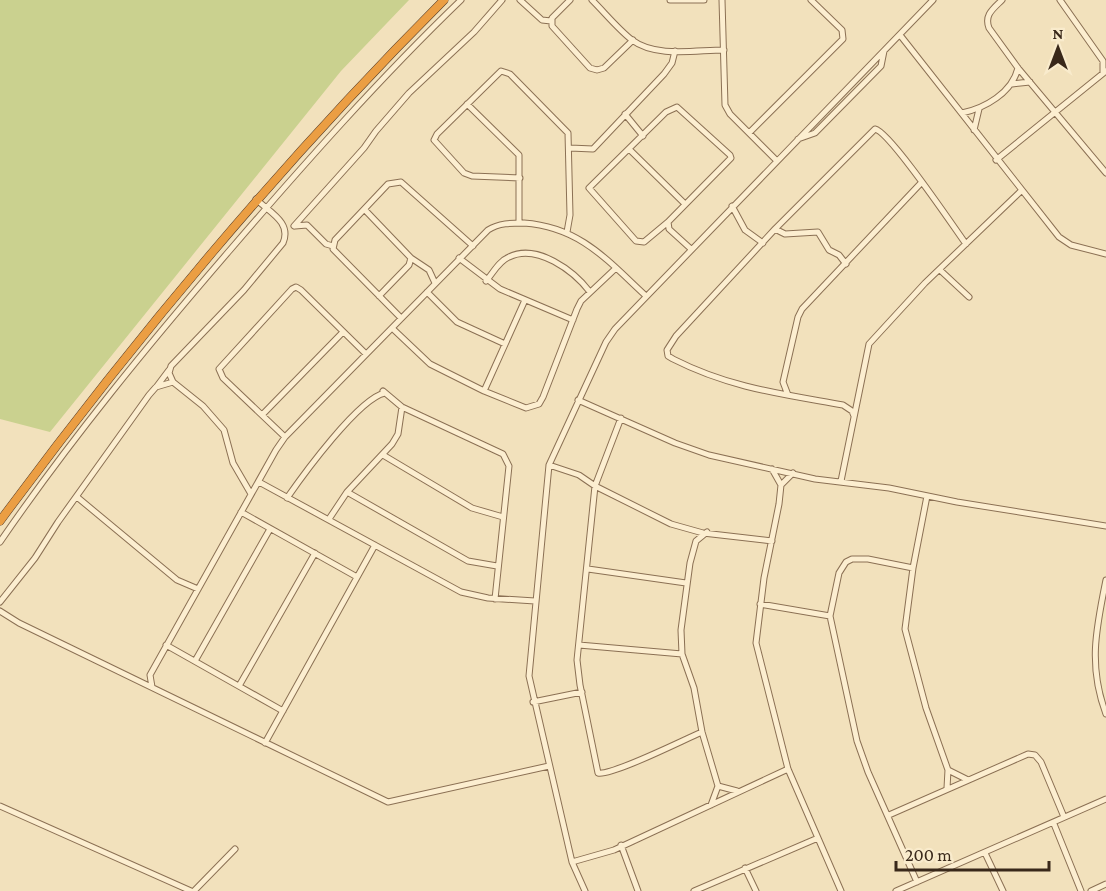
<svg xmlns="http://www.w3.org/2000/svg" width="1106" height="891" font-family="'Crimson Pro',serif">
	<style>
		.green { fill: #cad18f }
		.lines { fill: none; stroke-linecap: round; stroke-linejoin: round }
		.minor-casing { stroke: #8b7054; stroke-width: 7 }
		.highway-casing { stroke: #583e29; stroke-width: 9 }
		.minor { stroke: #fceed0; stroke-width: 5 }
		.highway { stroke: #eb9e43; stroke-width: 8 }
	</style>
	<rect width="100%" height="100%" fill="#f2e1bc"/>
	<path class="green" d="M 0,0 L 409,0 L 341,71 L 50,432 L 0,419 Z"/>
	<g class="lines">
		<defs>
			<path id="minor" d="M 520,0 L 542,20 L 551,21
				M 570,0 L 552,18 L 552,26 L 590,68 L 597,70 L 604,68 L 633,40
				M 592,0 C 605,13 618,29 632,40 C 656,58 696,50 724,50
				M 670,0 L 704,0
				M 722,0 L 725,105 L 730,114 L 776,160
				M 1002,0 C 993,9 984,15 989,28 L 1018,68 L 1106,173
				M 1060,0 L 1103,61 L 1103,73
				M 900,35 L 1059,237 L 1071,245 L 1106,254
				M 1012,84 L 1030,82
				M 467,104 L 519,155 L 519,223
				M 962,113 C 985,108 1012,93 1018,68
				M 625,114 L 643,136
				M 974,130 L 979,109
				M 749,133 L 843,39 L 842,30 L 811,0
				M 798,139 L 815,133 L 881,66 L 884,51
				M 570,148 L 593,149 L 664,74 L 672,63 L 675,51
				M 629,149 L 685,204
				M 996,160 L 1106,71
				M 520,178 L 472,176 L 464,173 L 434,140 L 437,134 L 501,71 L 510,74 L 568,133 L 570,215 L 567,232
				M 732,206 L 745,230 L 763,243
				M 365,210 L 411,258 L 409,265 L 379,296
				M 668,222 L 644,242 L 636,241 L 589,188 L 666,112 L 677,107 L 730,155 L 731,158 L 668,222 L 669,229 L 691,249
				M 294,226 L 364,148 L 376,131 L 409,93 L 474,32 L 502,0
				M 295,226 L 307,225 L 326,244 L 333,246
				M 775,229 L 785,234 L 818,232 L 829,250 L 839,255 L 846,264
				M 411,258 L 429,270 L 435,283
				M 459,258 L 500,289 L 573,320
				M 940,270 L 969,297
				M 486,281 C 493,273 499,261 509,257 C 537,243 574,271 590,292
				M 427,292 L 457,322 L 505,344
				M 401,318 L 333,249 L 335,240 L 388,184 L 401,182 L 473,246
				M 392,328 L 430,364 L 484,391 L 526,408 L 539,404 L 543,397 L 577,309 L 581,301 L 616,268
				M 157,386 L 169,370
				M 484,391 L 525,300
				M 788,395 L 783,382 L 798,317 L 802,309 L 921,183
				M 578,400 L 675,443 L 709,455 L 815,479 L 889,488 L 957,502 L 1106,526
				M 262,415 L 343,332
				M 854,416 L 852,411 L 843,405 C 782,394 730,388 673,359 L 668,356 L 667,350 L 676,336 L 775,229 L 875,129 C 890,132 953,226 966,244
				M 621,418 L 595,486 L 577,660 L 580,685 L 598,773 C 612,776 683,740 702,732
				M 285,437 L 223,378 L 219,369 L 292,289 L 296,287 L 301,290 L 366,354
				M 383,455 L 472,508 L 503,517
				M 549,465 L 579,475 L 595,486 L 671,524 L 703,533 L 772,541
				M 772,469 L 781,485 L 779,504 L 764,578 L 756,643 L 788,769 L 841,891
				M 841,481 L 869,344 L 925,283 L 1021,191
				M 259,482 L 461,592 L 488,598 L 535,601
				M 781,485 L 793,473
				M 347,492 L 468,561 L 497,566
				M 251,494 L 233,463 L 224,430 L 203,406 L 173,382 L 169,373 L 171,366 L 244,290 L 283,243 C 292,222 269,212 256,199
				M 927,496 L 913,568 L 905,629 L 926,708 L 948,770 L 947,788
				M 77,497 L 177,580 L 198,589
				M 287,498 C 303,475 359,398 385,393 L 383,391 L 402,407 L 503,454 L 509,466 L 495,599
				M 241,512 L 357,577
				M 329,519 L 347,492 L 392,444 L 398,434 L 402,407
				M 707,532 L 696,541 L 690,563 L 681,630 L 682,654 L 694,688 L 702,732 L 718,786 L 711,805
				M 0,542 C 70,440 149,344 230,250 C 304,164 380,78 461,0
				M 913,568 L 868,559 L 852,559 L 846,562 L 839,573 L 830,616 L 857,741 L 868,772 L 917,882
				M 588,569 L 686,583
				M 1106,580 C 1096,629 1088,666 1106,714
				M 0,602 L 35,558 L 58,522 L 149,395 L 156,387 L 173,382
				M 760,604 L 830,616
				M 0,611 L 19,623 L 388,802 L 549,766
				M 166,645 L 283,711
				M 579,645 L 682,654
				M 195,661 L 270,529
				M 239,686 L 315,553
				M 152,687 L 150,675 L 276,450 L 285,437 L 488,230 C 499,223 511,223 524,223 C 580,227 607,260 646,296
				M 533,702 L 582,692
				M 265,743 L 375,545
				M 948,770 L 968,780
				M 718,786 L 737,791
				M 0,806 L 191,891
				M 889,815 L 1028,754 L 1035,755 L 1041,762 L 1064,817
				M 1054,824 L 1081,891
				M 621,845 L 638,891
				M 985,853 L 1003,891
				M 572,862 L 614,850 L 788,769
				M 745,868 L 756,891
				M 194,891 L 235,849
				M 585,891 L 572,862 L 529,676 L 549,465 L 606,342 L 615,329 L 933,0
				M 694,891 L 818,838
				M 896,891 L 1106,799
				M 1091,891 L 1106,884"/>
			<path id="highway" d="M 0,521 C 136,337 282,162 444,0"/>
		</defs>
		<use href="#minor" class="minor-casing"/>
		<use href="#highway" class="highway-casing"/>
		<use href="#minor" class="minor"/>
		<use href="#highway" class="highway"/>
	</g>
	<g transform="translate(1058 48)" stroke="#f9ebcc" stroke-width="4.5" paint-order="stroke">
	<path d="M0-4.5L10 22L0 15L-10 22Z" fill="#39281a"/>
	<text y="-9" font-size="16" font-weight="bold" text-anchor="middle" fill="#39281a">N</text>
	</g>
	<path d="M896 861v9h153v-9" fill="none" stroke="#39281a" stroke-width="3"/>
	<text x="905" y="861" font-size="18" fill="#39281a" stroke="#f9ebcc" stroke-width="4.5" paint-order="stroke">200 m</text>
</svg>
